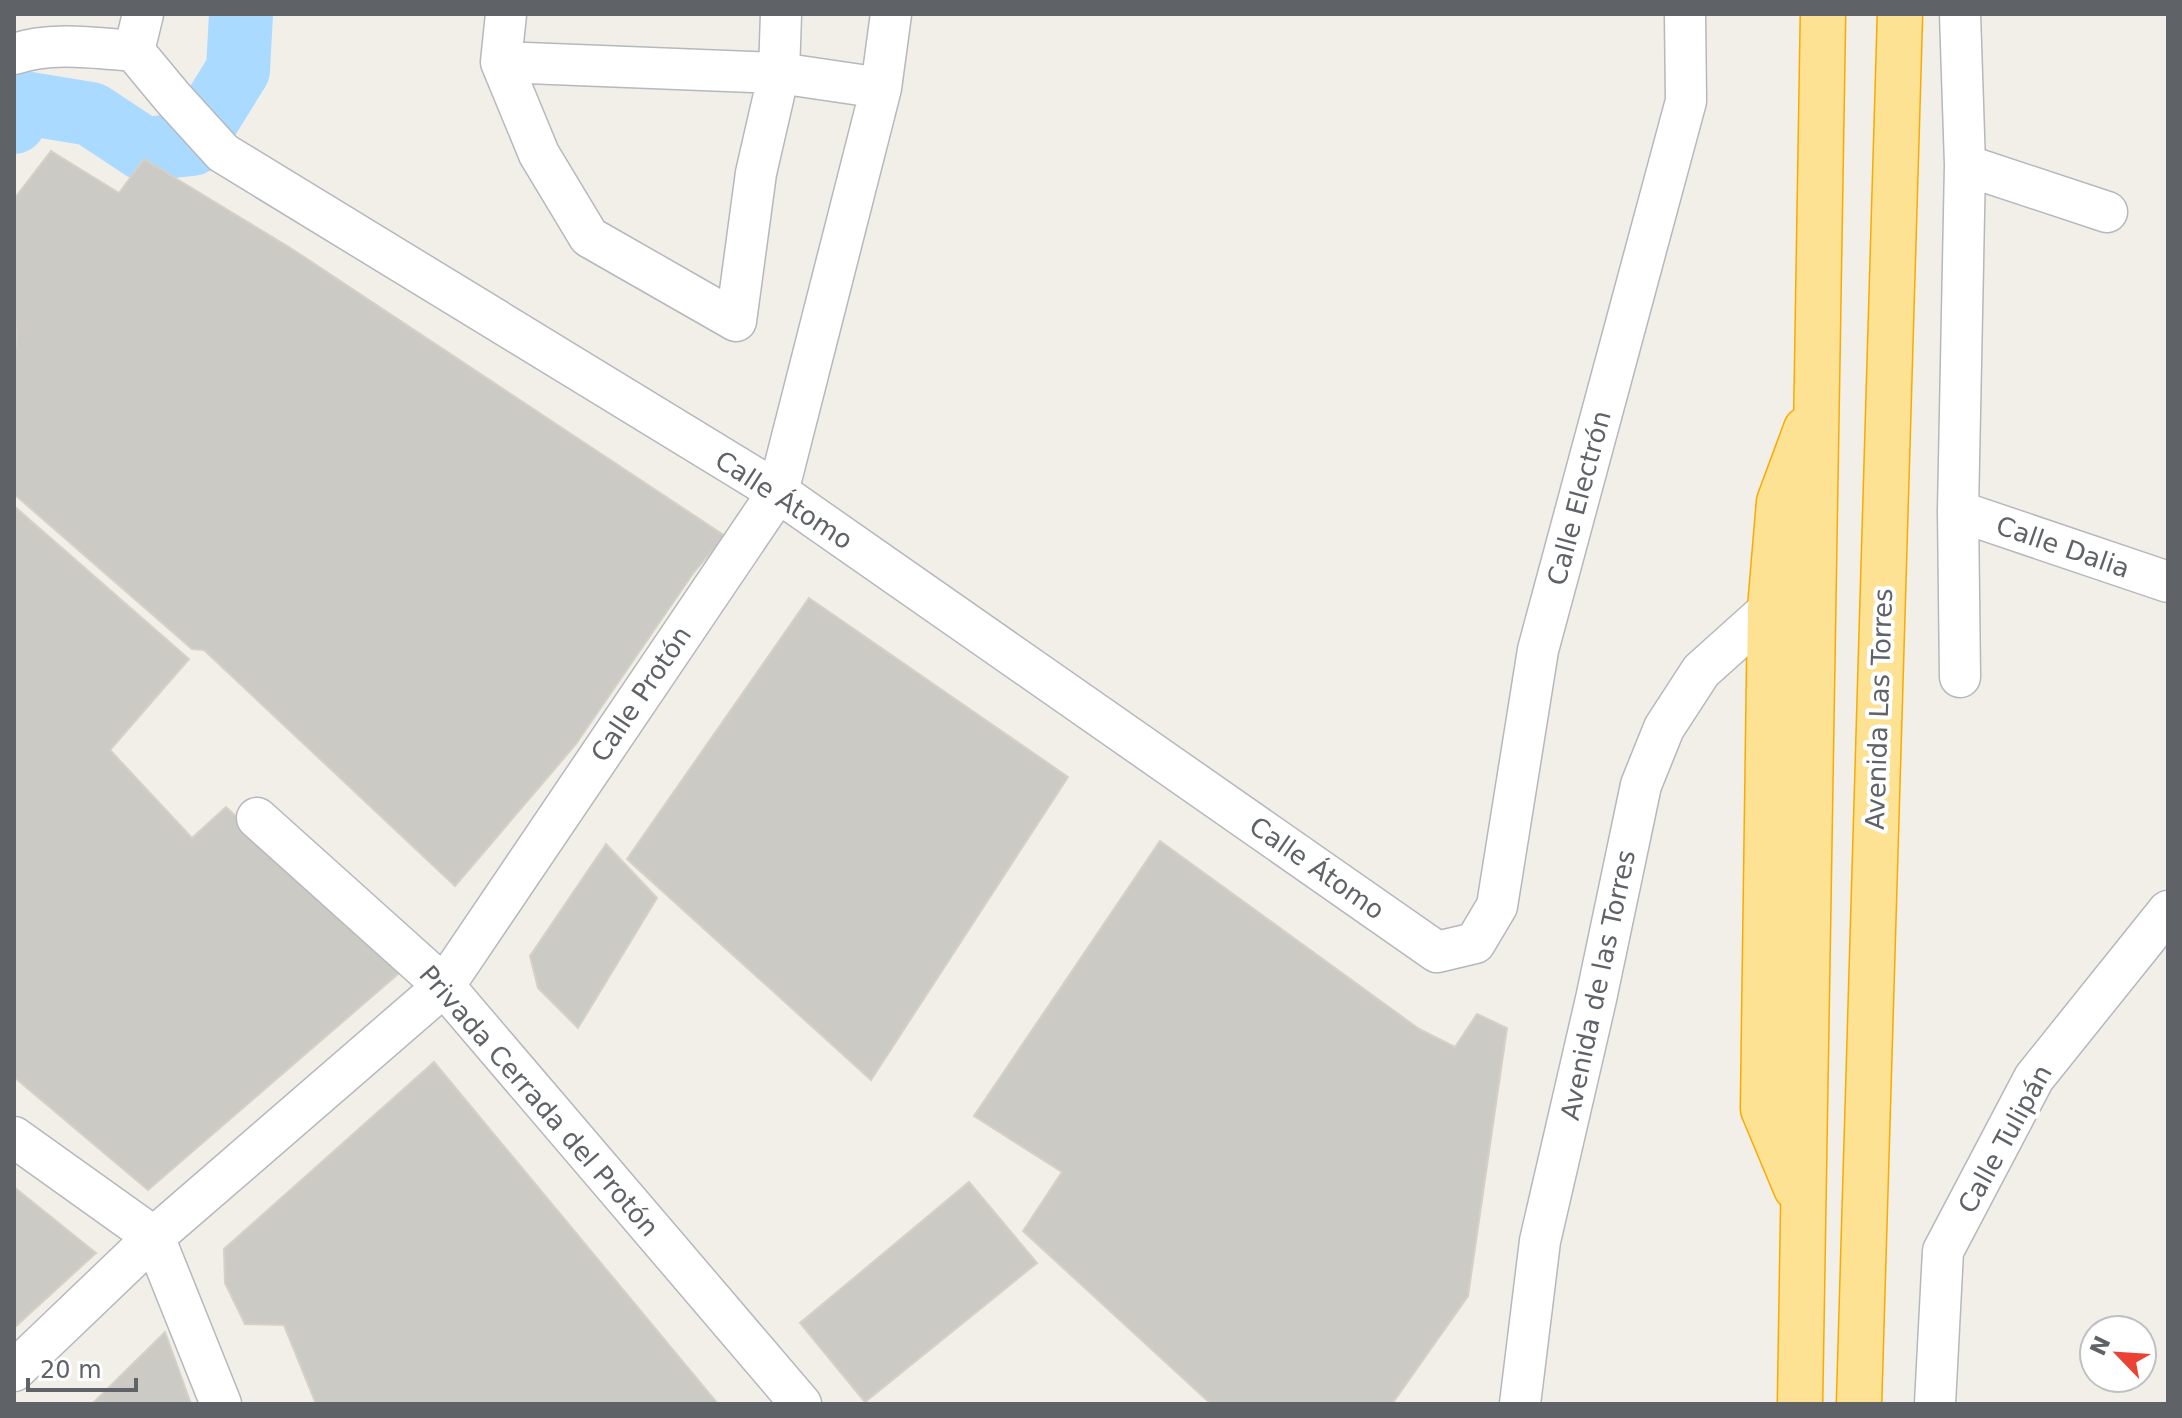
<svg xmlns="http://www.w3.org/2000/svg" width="2182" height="1418" font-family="'DejaVu Sans',sans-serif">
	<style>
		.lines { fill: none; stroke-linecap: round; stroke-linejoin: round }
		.river { stroke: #aadaff; stroke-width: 64 }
		.building { fill: #cccac5; stroke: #d6d1c6; stroke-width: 2 }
		.minor-casing { stroke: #b5b8bc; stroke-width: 43 }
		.highway-casing { stroke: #f9ab00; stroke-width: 47 }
		.minor { stroke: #fff; stroke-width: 40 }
		.highway { stroke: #fde293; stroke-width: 44 }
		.labels { text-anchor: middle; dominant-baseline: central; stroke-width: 8; stroke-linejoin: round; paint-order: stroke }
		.street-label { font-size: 26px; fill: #5f6368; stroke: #fff }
	</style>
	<rect width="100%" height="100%" fill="#f1efe8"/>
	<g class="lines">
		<path class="river" d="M 14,122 L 24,103 L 91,114 L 144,149 L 192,144 L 238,70 L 241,14"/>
	</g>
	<path class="building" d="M 51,151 L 119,193 L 144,159 L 292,249 L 725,536 L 694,572 L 576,744 L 455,886 L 204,650 L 192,649 L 14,494 L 14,357 L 17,336 L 14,306 L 14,199 Z
		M 14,506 L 189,659 L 110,750 L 192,838 L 226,807 L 405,968 L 148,1190 L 14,1077 Z
		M 809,598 L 1068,777 L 871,1080 L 627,859 Z
		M 1160,841 L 1419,1029 L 1455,1047 L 1477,1014 L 1507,1028 L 1468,1296 L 1392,1404 L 1211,1404 L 1023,1231 L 1062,1172 L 974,1116 Z
		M 606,844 L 657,898 L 578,1028 L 538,988 L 530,956 Z
		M 434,1062 L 718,1404 L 316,1404 L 284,1325 L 245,1324 L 225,1283 L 224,1249 Z
		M 969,1182 L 1037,1263 L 865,1402 L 800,1323 Z
		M 14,1187 L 96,1253 L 14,1328 Z
		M 165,1332 L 191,1404 L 92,1404 Z"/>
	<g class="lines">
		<defs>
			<path id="minor" d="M 506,14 L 501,62 L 539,154 L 589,237 L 736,321 L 756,173 L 779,73 L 781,14
				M 1960,14 L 1965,165 L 1958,511 L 1960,677
				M 134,51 L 173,98 L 223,153 L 778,492 L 1437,952 L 1475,943 L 1497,906 L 1538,650 L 1686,101 L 1685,14
				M 134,51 L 143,14
				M 14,54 C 52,41 95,48 134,51
				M 501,62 L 779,73 L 881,88
				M 1965,165 L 2107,212
				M 1958,511 L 2168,582
				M 257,818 L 444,986 L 801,1404
				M 14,1137 L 154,1237 L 221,1404
				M 14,1371 L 154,1237 L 444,986 L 778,492 L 881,88 L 891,14
				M 1520,1404 L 1540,1241 L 1596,999 L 1641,785 L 1664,728 L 1701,671 L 1770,609
				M 1935,1404 L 1943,1251 L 2034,1078 L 2168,911"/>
			<path id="highway" d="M 1796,1188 L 1763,1109 L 1770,609 L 1779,502 L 1806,429
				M 1800,1404 L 1823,14
				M 1859,1404 L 1900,14"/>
		</defs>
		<use href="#minor" class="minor-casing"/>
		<use href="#highway" class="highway-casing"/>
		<use href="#minor" class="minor"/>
		<use href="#highway" class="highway"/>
	</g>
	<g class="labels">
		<g class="street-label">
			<text transform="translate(1579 498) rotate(-75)">Calle Electrón</text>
			<text transform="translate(784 500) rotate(33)">Calle Átomo</text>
			<text transform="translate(2063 547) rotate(19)">Calle Dalia</text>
			<text transform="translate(641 694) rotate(-56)">Calle Protón</text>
			<text transform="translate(1879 709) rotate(-88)">Avenida Las Torres</text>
			<text transform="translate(1317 868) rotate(35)">Calle Átomo</text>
			<text transform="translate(1598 985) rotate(-78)">Avenida de las Torres</text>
			<text transform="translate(539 1101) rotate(49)">Privada Cerrada del Protón</text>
			<text transform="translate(2005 1139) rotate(-61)">Calle Tulipán</text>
		</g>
	</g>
	<rect width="2182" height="1418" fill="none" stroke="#5f6368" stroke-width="32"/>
	<g transform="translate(2118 1354) rotate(295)"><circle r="38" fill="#ffffff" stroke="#bfc1c3" stroke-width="2"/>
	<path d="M0-6L14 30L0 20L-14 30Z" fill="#ea4335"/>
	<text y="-12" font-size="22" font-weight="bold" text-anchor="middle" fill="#5f6368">N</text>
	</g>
	<path d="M28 1378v12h108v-12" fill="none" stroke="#5f6368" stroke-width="4"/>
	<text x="40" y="1378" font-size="24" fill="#5f6368" stroke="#ffffff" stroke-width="6" paint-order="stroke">20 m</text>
</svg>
